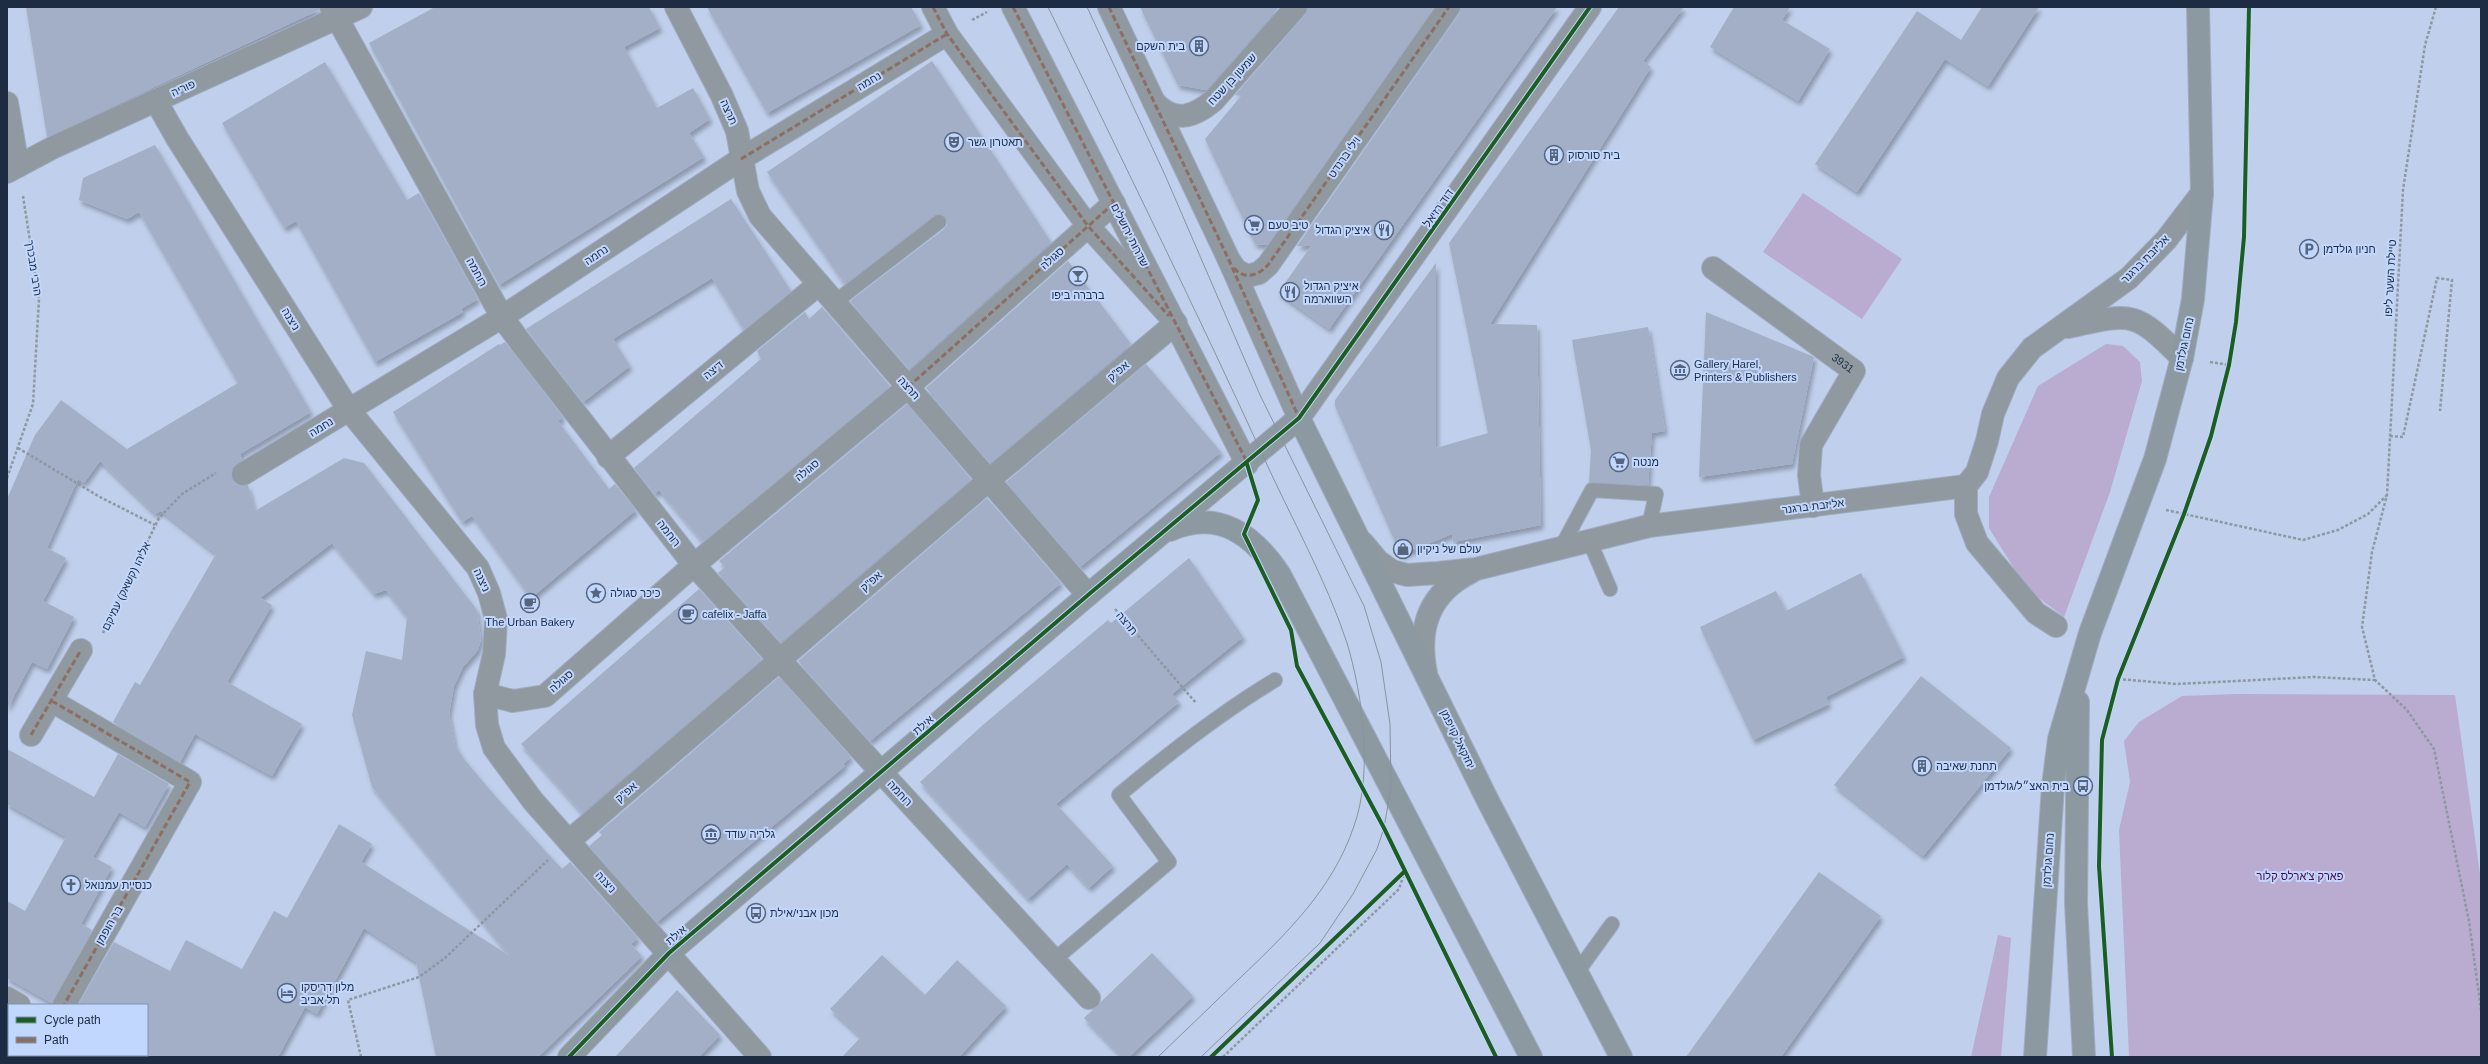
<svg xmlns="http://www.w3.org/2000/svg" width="2488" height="1064" font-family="Arial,Heebo,sans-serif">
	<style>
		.green { fill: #b9acd0 }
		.building { fill: #a2afc7; filter: url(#shadow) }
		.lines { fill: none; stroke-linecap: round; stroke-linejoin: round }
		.lane-casing { stroke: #9facc3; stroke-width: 16 }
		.street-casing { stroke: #9facc3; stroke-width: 24 }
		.secondary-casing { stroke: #9facc3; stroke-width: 24 }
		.path { stroke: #8d98a2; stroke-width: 2.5; stroke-dasharray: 3 2; stroke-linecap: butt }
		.lane { stroke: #8f999f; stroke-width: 14 }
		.street { stroke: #8f999f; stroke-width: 22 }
		.secondary { stroke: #8d99a1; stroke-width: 22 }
		.tram { stroke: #89939e; stroke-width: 1 }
		.quiet { stroke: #8d6e63; stroke-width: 3; stroke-dasharray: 6 3; stroke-linecap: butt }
		.cycleway-casing { stroke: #c1d7fe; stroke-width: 6 }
		.cycleway { stroke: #1b5e20; stroke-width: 4 }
		.labels { text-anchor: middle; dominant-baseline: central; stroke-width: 4; stroke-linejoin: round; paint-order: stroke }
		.poi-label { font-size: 11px; fill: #1d2b43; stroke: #c1d7fe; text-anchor: start }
		.street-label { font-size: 11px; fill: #1d2b43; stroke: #c1d7fe }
		.park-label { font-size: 11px; fill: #45064d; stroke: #c1d7fe }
	</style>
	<defs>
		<filter id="shadow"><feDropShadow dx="2.5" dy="4.5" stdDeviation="2" flood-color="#0004"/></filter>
	</defs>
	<rect width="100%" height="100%" fill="#c0cfeb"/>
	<path class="green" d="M 1803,193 L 1902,259 L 1862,319 L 1763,252 Z
		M 2106,344 L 2123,346 L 2140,362 L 2142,381 L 2110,492 L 2064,617 L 2039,598 L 2015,570 L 1989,528 L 1989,497 L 2038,386 Z
		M 2237,694 L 2455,695 L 2481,881 L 2481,1057 L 2129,1057 L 2119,830 L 2130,782 L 2124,741 L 2139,722 L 2182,696 Z
		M 1998,935 L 2011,938 L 2001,1057 L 1971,1057 Z"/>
	<path class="building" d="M 26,7 L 319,7 L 319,10 L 47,137 Z
		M 435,7 L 649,7 L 660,28 L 624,47 L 657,108 L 693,88 L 710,119 L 689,133 L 704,157 L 499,285 L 369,43 Z
		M 707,7 L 911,7 L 921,25 L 767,113 Z
		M 1140,7 L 1279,7 L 1206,90 L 1178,85 Z
		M 1308,7 L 1434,7 L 1267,245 L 1255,244 L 1205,139 L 1241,96 L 1235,95 L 1305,15 Z
		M 1461,7 L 1557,7 L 1329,329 L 1278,293 L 1311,246 L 1297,246 L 1459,14 Z
		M 1619,7 L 1684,7 L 1643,61 L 1651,67 L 1490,324 L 1537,325 L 1541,525 L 1453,542 L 1452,534 L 1401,555 L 1335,406 L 1335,400 L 1436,263 L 1436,448 L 1488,433 L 1449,243 Z
		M 1734,7 L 1790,7 L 1782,20 L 1830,49 L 1798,101 L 1710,47 Z
		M 1982,7 L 2039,7 L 1988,86 L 1945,59 L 1857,192 L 1815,164 L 1917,11 L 1961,40 Z
		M 932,61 L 1051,242 L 909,369 L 850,301 L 944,229 L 947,225 L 946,217 L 942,214 L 934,215 L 845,284 L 767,172 Z
		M 325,62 L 407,200 L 419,193 L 478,299 L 461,309 L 463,312 L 375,362 L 296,221 L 284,228 L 222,123 Z
		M 155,145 L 311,412 L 240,454 L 242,460 L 232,468 L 232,480 L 237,485 L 248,485 L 255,511 L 344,458 L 364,463 L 477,610 L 481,639 L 478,650 L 463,667 L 454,686 L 449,714 L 455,745 L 464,759 L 495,796 L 562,869 L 570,862 L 638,938 L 631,944 L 642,956 L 538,1057 L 436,1057 L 416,962 L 364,928 L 317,1014 L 305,1007 L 278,1057 L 147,1057 L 147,1005 L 78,1005 L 114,942 L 170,971 L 186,940 L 242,969 L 274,911 L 287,918 L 339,824 L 372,844 L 361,862 L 510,956 L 372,787 L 352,715 L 366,651 L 402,660 L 407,617 L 386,590 L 374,594 L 332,543 L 260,598 L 272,605 L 227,682 L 302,724 L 272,776 L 195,734 L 180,762 L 113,722 L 135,682 L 140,685 L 216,554 L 161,511 L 155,514 L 100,461 L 84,483 L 78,479 L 47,548 L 66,558 L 43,601 L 74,617 L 47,669 L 32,662 L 7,709 L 7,499 L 35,435 L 61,400 L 127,449 L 238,383 L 139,212 L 127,219 L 79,200 L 83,178 Z
		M 731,199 L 791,291 L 744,330 L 712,278 L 613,339 L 630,366 L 583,402 L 526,329 Z
		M 1068,261 L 1131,344 L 990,463 L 926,388 Z
		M 822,307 L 890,386 L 703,542 L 659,490 L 655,494 L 634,468 L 761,359 L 757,351 L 805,312 L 809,319 Z
		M 1706,312 L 1814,357 L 1792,464 L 1699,477 Z
		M 1648,327 L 1665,431 L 1652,433 L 1648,485 L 1589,482 L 1591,450 L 1572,340 Z
		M 505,342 L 563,417 L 558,421 L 609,489 L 615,484 L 636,510 L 531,598 L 472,516 L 462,522 L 393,412 L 499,344 L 500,345 Z
		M 1146,364 L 1221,452 L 1080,567 L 1006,482 Z
		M 907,404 L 971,479 L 781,642 L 718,573 L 725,567 L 719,561 Z
		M 987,498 L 1061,583 L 870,741 L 798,661 Z
		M 1189,558 L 1243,637 L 1172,694 L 1179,702 L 1056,804 L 1113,866 L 1089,888 L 1067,864 L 1028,899 L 920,782 L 984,724 L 1108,620 L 1111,623 Z
		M 1861,573 L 1904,657 L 1826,697 L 1829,704 L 1753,740 L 1700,627 L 1776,591 L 1786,611 Z
		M 699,589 L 762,659 L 582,813 L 521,744 Z
		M 1921,676 L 2011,748 L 1923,856 L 1834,785 Z
		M 779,677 L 851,757 L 843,764 L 845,766 L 657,922 L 589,846 L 602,835 L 599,832 Z
		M 7,749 L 94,797 L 118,754 L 169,784 L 145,827 L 119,812 L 93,857 L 112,867 L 81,924 L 92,930 L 52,1003 L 7,978 L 7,901 L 25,911 L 66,837 L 7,804 Z
		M 1819,872 L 1881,916 L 1781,1057 L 1686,1057 Z
		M 1152,953 L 1193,996 L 1129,1057 L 1122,1057 L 1084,1018 Z
		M 882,955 L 925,995 L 957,960 L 1006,1006 L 959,1057 L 842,1057 L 861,1037 L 830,1009 Z
		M 677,990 L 720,1035 L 699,1057 L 615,1057 Z"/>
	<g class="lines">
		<defs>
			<path id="lane" d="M 835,302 L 939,222
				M 1589,540 L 1610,589
				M 1562,546 L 1592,490 L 1656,494 L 1649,526
				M 1054,960 L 1169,862 L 1119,795 C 1169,753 1220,713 1275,680
				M 1578,971 L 1612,924"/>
			<g id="street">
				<path d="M 331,7 L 502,317 L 521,343 L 694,565 L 881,772 L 1089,998"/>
				<path d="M 676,7 L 722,96 L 737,131 L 748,191 L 760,216 L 1088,595"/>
				<path d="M 1013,7 L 1247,464"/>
				<path d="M 1109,7 L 1228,258 L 1299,418 L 1590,7"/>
				<path d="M 156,101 L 177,138 L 349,410 L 478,568 L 489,593 L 496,619 L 494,654 L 485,694 L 487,725 L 494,748 L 533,801 L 760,1057"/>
				<path d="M 1154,102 C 1175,124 1194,117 1214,100 L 1296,7"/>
				<path d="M 7,103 L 18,166"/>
				<path d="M 7,172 L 54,147 L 361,7"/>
				<path d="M 1229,260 L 1236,270 L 1247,276 L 1259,273 L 1268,265 L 1449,7"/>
				<path id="s1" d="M 1713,268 L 1854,371 L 1811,445 L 1809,475 L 1813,506"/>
				<path d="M 2068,327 C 2133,313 2134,310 2182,358"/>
				<path d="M 608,457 L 819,284"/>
				<path d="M 243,474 L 502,317 L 741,159 L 947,34"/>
				<path d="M 1966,486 L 1966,514 L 1977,543 L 2036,613 L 2056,626"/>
				<path d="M 1363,543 L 1378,561 L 1392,571 L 1407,575 L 1438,573 L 1476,569 L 1649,526 L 1966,486 L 1977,472 L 1987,441 L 1993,414 L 2008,378 L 2032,348 L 2129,278 L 2166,240 L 2202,193"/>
				<path d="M 1426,673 C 1417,628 1429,593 1471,572"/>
				<path d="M 485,694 L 513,701 L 545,696 L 694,565 L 908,387 L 1114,203"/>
				<path d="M 52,701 L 190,782 L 64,1005"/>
				<path d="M 31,735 L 81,650"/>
				<path d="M 569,841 L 989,480 L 1176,323 L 1088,226 L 947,34 L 933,7"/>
				<path d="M 7,998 L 19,1005"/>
				<path d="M 106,1055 L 110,1057"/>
				<path d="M 34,1057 L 35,1055"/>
			</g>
			<path id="secondary" d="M 1170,530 C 1220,508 1254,536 1280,575 L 1531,1057
				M 2078,702 L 2076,903 L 2084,1057
				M 569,1057 L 669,953 L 1088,595 L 1299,418 L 1487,799 L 1621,1057
				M 2035,1057 L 2053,786 L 2059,739 L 2090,633 L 2155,459 L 2182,358 L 2193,299 L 2202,193 L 2198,7"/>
		</defs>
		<use href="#lane" class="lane-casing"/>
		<use href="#street" class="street-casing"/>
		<use href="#secondary" class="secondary-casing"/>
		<path class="path" d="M 2436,7 L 2425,45 L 2403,190 L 2387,495 L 2372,552 L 2362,627 L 2375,680 L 2407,710 L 2434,749 L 2469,921 L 2481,1010
			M 972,20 L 987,12
			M 2210,362 L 2229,365
			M 2390,436 L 2403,437 L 2437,278 L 2452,280 L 2440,411
			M 18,448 L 100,497 L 155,525
			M 7,478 L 33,404 L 39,299 L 23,196
			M 2166,510 L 2303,540 L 2338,530 L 2368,514 L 2386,496
			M 1115,609 L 1196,703
			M 103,633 L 159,518 L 182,494 L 216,473
			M 2118,679 L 2177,684 L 2314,677 L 2375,680
			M 361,1057 L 348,1000 L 419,977 L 445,958 L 548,860
			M 1223,1057 L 1399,889 L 1404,874"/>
		<use href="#lane" class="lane"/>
		<use href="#street" class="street"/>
		<use href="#secondary" class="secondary"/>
		<path class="tram" d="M 1048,7 C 1120,156 1194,305 1263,456 C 1291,518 1326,579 1347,643 C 1363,696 1373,773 1354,826 C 1333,889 1286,934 1240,978 C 1213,1004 1185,1031 1158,1057
			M 1087,7 L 1165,175 L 1260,395 L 1364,606 L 1381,662 L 1390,724 L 1391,787 L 1384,828 L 1377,849 L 1353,894 L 1320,943 L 1201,1057"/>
		<path class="quiet" d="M 933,7 L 947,34 L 1088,226 L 1169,316
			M 1013,7 L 1248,464
			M 1109,7 L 1228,258 L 1299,418
			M 741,159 L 947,34
			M 1234,268 C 1244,280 1258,276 1268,265 L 1449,7
			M 908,387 L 1114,203
			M 52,701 L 190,782 L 64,1005
			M 31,735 L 81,650
			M 34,1057 L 35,1055"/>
		<defs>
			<path id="cycleway" d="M 1247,464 L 1258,500 L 1244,534 L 1291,630 L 1297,666 L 1384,828 L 1496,1057
				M 569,1057 L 669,953 L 1088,595 L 1299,418 L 1590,7
				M 1211,1057 L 1405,871
				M 2112,1057 L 2099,866 L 2102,740 L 2118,679 L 2184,514 L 2211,436 L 2229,365 L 2236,322 L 2244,237 L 2249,7"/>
		</defs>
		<use href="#cycleway" class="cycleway-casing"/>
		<use href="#cycleway" class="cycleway"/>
	</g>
	<defs>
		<symbol id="building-ring" viewBox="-11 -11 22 22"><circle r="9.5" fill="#c1d7fe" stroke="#56647e" stroke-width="1.5"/><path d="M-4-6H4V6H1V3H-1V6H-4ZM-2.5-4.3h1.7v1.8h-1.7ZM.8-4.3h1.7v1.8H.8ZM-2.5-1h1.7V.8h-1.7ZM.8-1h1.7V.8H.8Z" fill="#56647e"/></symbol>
		<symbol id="theatre-ring" viewBox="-11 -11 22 22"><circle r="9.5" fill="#c1d7fe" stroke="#56647e" stroke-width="1.5"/><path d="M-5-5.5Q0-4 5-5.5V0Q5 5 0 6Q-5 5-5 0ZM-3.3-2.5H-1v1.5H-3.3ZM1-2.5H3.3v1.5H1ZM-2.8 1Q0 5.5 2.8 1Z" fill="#56647e"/></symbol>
		<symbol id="supermarket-ring" viewBox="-11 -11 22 22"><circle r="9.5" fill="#c1d7fe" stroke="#56647e" stroke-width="1.5"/><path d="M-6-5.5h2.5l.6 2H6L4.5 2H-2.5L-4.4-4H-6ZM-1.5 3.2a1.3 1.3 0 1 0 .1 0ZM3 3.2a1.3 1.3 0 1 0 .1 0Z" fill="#56647e"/></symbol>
		<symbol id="restaurant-ring" viewBox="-11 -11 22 22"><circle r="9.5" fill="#c1d7fe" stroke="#56647e" stroke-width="1.5"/><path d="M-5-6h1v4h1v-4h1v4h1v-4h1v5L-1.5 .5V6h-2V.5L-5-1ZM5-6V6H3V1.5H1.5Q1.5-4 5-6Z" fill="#56647e"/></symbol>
		<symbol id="parking-ring" viewBox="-11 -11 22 22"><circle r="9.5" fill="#c1d7fe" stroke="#56647e" stroke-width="1.5"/><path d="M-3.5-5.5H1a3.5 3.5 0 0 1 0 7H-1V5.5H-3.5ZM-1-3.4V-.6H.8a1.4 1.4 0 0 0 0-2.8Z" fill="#56647e"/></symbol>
		<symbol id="bar-ring" viewBox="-11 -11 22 22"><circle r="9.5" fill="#c1d7fe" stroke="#56647e" stroke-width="1.5"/><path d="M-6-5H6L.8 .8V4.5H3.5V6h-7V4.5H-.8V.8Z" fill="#56647e"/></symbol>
		<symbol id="museum-ring" viewBox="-11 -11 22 22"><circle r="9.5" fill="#c1d7fe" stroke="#56647e" stroke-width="1.5"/><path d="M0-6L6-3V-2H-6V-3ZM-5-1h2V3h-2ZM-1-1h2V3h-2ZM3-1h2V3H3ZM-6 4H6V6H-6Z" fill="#56647e"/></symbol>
		<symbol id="shop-ring" viewBox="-11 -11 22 22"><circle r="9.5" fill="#c1d7fe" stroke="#56647e" stroke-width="1.5"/><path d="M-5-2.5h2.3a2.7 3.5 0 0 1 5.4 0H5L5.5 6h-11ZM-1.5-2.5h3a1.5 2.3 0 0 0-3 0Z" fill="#56647e"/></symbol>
		<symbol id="sight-ring" viewBox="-11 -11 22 22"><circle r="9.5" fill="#c1d7fe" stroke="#56647e" stroke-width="1.5"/><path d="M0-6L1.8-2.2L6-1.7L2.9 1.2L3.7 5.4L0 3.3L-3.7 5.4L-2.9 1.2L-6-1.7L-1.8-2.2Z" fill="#56647e"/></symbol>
		<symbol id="cafe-ring" viewBox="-11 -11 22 22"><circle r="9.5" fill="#c1d7fe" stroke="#56647e" stroke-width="1.5"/><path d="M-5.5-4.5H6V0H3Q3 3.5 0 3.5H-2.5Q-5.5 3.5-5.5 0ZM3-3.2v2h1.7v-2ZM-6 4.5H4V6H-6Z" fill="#56647e"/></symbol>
		<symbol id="bus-ring" viewBox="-11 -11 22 22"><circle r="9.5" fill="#c1d7fe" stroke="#56647e" stroke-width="1.5"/><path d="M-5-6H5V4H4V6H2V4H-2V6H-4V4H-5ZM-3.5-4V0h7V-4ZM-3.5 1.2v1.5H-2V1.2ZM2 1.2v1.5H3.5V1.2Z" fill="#56647e"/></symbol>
		<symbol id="church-ring" viewBox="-11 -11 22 22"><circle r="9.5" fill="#c1d7fe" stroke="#56647e" stroke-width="1.5"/><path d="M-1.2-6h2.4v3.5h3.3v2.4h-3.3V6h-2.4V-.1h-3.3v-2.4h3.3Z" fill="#56647e"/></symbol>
		<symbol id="hotel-ring" viewBox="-11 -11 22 22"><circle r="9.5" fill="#c1d7fe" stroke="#56647e" stroke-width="1.5"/><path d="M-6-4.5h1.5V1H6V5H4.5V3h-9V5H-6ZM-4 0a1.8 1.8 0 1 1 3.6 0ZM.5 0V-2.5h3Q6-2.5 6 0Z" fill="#56647e"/></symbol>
	</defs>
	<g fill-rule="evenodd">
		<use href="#building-ring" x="1188" y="35" width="22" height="22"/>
		<use href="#theatre-ring" x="943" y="131" width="22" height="22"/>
		<use href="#building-ring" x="1543" y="144" width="22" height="22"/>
		<use href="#supermarket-ring" x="1243" y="214" width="22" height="22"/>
		<use href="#restaurant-ring" x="1373" y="219" width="22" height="22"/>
		<use href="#parking-ring" x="2298" y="238" width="22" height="22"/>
		<use href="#bar-ring" x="1067" y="265" width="22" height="22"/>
		<use href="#restaurant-ring" x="1279" y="281" width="22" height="22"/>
		<use href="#museum-ring" x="1669" y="359" width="22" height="22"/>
		<use href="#supermarket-ring" x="1608" y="451" width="22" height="22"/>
		<use href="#shop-ring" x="1392" y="538" width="22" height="22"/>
		<use href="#sight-ring" x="585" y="582" width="22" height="22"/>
		<use href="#cafe-ring" x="519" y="592" width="22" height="22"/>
		<use href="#cafe-ring" x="677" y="603" width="22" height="22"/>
		<use href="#building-ring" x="1911" y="755" width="22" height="22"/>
		<use href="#bus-ring" x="2072" y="775" width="22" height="22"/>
		<use href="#museum-ring" x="700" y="823" width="22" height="22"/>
		<use href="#church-ring" x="60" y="874" width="22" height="22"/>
		<use href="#bus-ring" x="745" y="902" width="22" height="22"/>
		<use href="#hotel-ring" x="276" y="982" width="22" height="22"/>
	</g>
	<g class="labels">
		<g class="poi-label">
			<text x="1185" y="46" text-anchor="end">בית השקם</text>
			<text x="968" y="142">תאטרון גשר</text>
			<text x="1568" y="155">בית סורסוק</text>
			<text x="1268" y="225">טיב טעם</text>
			<text x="1370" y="230" text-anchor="end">איציק הגדול</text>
			<text x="2323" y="249">חניון גולדמן</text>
			<text x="1304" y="286">איציק הגדול<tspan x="1304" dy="13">השווארמה</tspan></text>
			<text x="1078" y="295" text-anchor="middle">ברברה ביפו</text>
			<text x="1694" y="364">Gallery Harel,<tspan x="1694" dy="13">Printers &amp; Publishers</tspan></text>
			<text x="1633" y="462">מנטה</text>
			<text x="1417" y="549">עולם של ניקיון</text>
			<text x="610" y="593">כיכר סגולה</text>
			<text x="702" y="614">cafelix - Jaffa</text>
			<text x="530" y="622" text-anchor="middle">The Urban Bakery</text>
			<text x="1936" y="766">תחנת שאיבה</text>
			<text x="2069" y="786" text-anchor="end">בית האצ״ל/גולדמן</text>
			<text x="725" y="834">גלריה עודד</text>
			<text x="85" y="885">כנסיית עמנואל</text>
			<text x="770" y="913">מכון אבני/אילת</text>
			<text x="301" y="987">מלון דריסקו<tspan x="301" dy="13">תל אביב</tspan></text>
		</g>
		<g class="street-label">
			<text transform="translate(1232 79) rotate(-47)">שמעון בן שטח</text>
			<text transform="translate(869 81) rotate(-31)">נחמה</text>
			<text transform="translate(183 88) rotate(-25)">פוריה</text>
			<text transform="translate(729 112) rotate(66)">תרצה</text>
			<text transform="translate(1344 157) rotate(-55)">וילי ברנדט</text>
			<text transform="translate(1438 208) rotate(-55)">דוד רזיאל</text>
			<text transform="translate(1130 235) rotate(63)">שדרות ירושלים</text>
			<text transform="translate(596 255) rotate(-34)">נחמה</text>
			<text transform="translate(1052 258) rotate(-42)">סגולה</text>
			<text transform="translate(2145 259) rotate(-45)">אליזבת ברגנר</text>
			<text transform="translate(34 268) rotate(81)">הרבי מבכרך</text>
			<text transform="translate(477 272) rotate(61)">רוחמה</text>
			<text transform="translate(2390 278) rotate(-87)">טיילת השער ליפו</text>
			<text transform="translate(291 319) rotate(58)">ניצנה</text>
			<text transform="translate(2184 344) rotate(-78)">נחום גולדמן</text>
			<text stroke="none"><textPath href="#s1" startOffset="161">3931</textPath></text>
			<text transform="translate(713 370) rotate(-39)">דיצה</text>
			<text transform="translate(1118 371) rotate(-40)">אפ"ק</text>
			<text transform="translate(909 388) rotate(49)">תרצה</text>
			<text transform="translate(321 427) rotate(-32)">נחמה</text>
			<text transform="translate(807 470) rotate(-40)">סגולה</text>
			<text transform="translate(1813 506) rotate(-7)">אליזבת ברגנר</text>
			<text transform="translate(669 533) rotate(52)">רוחמה</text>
			<text transform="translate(482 580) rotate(65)">ניצנה</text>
			<text transform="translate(871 581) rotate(-41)">אפ"ק</text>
			<text transform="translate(126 586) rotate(-64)">אליהו (קשאק) עמיקם</text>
			<text transform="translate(1127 623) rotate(50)">תרצה</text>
			<text transform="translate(561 681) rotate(-41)">סגולה</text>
			<text transform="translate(923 725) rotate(-41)">אילת</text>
			<text transform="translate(1458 739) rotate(64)">יחזקאל קויפמן</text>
			<text transform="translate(626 792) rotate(-41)">אפ"ק</text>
			<text transform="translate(900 793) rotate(47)">רוחמה</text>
			<text transform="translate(2048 860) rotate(-86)">נחום גולדמן</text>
			<text transform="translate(606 882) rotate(48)">ניצנה</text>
			<text transform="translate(109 925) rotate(-60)">בר הופמן</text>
			<text transform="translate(676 935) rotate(-40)">אילת</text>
		</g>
		<g class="park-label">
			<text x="2300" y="876">פארק צ'ארלס קלור</text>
		</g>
	</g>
	<rect width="2488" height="1064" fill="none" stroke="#1d2b43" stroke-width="16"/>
	<rect x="8" y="1004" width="140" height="52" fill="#c1d7fe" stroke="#7f92b3"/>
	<rect x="16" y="1017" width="20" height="6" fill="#1b5e20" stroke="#7f92b3"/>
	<text x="44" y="1024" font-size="12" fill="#1d2b43">Cycle path</text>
	<rect x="16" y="1037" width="20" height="6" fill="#8d6e63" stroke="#7f92b3"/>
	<text x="44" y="1044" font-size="12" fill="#1d2b43">Path</text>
</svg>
